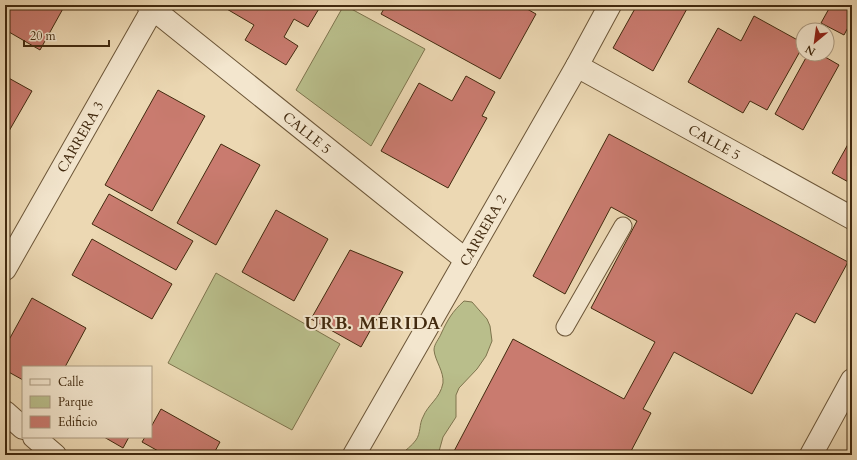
<svg xmlns="http://www.w3.org/2000/svg" width="857" height="460" font-family="Cardo,serif">
	<style>
		.green { fill: #b9be8b; stroke: #7e744d }
		.building { fill: #c97b6f; stroke: #422a0f }
		.lines { fill: none; stroke-linecap: round; stroke-linejoin: round }
		.lane-casing { stroke: #6c5638; stroke-width: 19 }
		.street-casing { stroke: #6c5638; stroke-width: 24 }
		.lane { stroke: #f3e6ce; stroke-width: 17 }
		.street { stroke: #f3e6ce; stroke-width: 22 }
		.labels { text-anchor: middle; dominant-baseline: central; stroke-width: 4; stroke-linejoin: round; paint-order: stroke }
		.street-label { font-size: 14px; fill: #422a0f; stroke: #f3e6ce }
		.district-label { font-size: 18px; font-weight: bold; letter-spacing: 1px; fill: #422a0f; stroke: #f3e6ce }
	</style>
	<rect width="100%" height="100%" fill="#ecd8b3"/>
	<filter id="stains"><feTurbulence type="fractalNoise" baseFrequency=".005" numOctaves="4"/><feColorMatrix values="0 0 0 0 .2 0 0 0 0 .09 0 0 0 0 .02 0 0 0 .5 -.17"/></filter>
	<radialGradient id="worn" r=".72"><stop offset=".6" stop-color="#630" stop-opacity="0"/><stop offset="1" stop-color="#630" stop-opacity=".3"/></radialGradient>
	<path class="green" d="M 344,5 L 425,49 L 371,146 L 296,90 Z
		M 216,273 L 340,344 L 292,430 L 168,363 Z
		M 464,301 L 472,302 L 487,319 L 490,326 L 492,341 L 486,356 L 477,369 L 459,388 L 456,395 L 456,417 L 443,437 L 438,455 L 401,455 C 405,450 412,446 416,440 C 421,433 419,424 423,417 C 428,404 440,399 443,383 C 444,371 435,361 434,350 C 434,344 439,339 441,334 C 448,319 452,312 464,301 Z"/>
	<path class="building" d="M 5,5 L 65,5 L 40,50 L 9,32 L 5,39 Z
		M 220,5 L 317,5 L 320,7 L 308,27 L 294,19 L 284,37 L 298,46 L 286,65 L 245,40 L 254,25 Z
		M 386,5 L 520,5 L 536,14 L 500,79 L 381,14 Z
		M 637,5 L 689,5 L 653,71 L 613,48 Z
		M 831,5 L 852,5 L 852,20 L 844,35 L 821,23 Z
		M 754,16 L 803,43 L 803,46 L 767,110 L 750,101 L 743,113 L 688,82 L 718,28 L 741,41 Z
		M 808,54 L 820,54 L 839,65 L 803,130 L 775,114 Z
		M 5,76 L 32,91 L 5,138 Z
		M 466,76 L 495,92 L 482,116 L 487,118 L 448,188 L 381,151 L 419,83 L 452,101 Z
		M 158,90 L 205,116 L 152,211 L 105,185 Z
		M 609,134 L 848,262 L 815,323 L 796,313 L 752,394 L 674,352 L 643,409 L 651,413 L 629,455 L 452,455 L 513,339 L 624,399 L 655,342 L 591,308 L 637,221 L 611,207 L 565,294 L 533,276 Z
		M 852,137 L 852,184 L 832,173 Z
		M 221,144 L 260,165 L 216,245 L 177,223 Z
		M 109,194 L 193,241 L 176,270 L 92,224 Z
		M 276,210 L 328,239 L 294,301 L 242,272 Z
		M 92,239 L 172,284 L 152,319 L 72,275 Z
		M 350,250 L 403,272 L 361,347 L 311,319 Z
		M 32,298 L 86,328 L 65,367 L 23,367 L 23,380 L 5,370 L 5,347 Z
		M 161,409 L 220,442 L 213,455 L 159,455 L 160,452 L 142,442 L 145,437 L 151,437 L 151,427 Z
		M 104,437 L 129,437 L 123,448 Z"/>
	<g class="lines">
		<defs>
			<path id="lane" d="M 565,327 L 623,226"/>
			<g id="street">
				<path id="s1" d="M 148,5 L 466,260"/>
				<path id="s2" d="M 577,66 L 852,218"/>
				<path id="s3" d="M 5,269 L 155,5"/>
				<path d="M 5,412 L 23,428"/>
				<path d="M 34,437 L 55,455"/>
				<path id="s4" d="M 354,455 L 577,66 L 610,5"/>
				<path d="M 811,455 L 852,380"/>
			</g>
		</defs>
		<use href="#lane" class="lane-casing"/>
		<use href="#street" class="street-casing"/>
		<use href="#lane" class="lane"/>
		<use href="#street" class="street"/>
	</g>
	<g class="labels">
		<g class="street-label">
			<text stroke="none"><textPath href="#s1" startOffset="204">CALLE 5</textPath></text>
			<text stroke="none"><textPath href="#s3" startOffset="152">CARRERA 3</textPath></text>
			<text stroke="none"><textPath href="#s2" startOffset="157">CALLE 5</textPath></text>
			<text stroke="none"><textPath href="#s4" startOffset="259">CARRERA 2</textPath></text>
		</g>
		<g class="district-label">
			<text x="373" y="323">URB. MERIDA</text>
		</g>
	</g>
	<rect width="857" height="460" fill="none" stroke="#ecd8b3" stroke-width="20"/>
	<rect x="6" y="6" width="845" height="448" fill="none" stroke="#422a0f" stroke-width="2"/>
	<rect x="10" y="10" width="837" height="440" fill="none" stroke="#422a0f"/>
	<rect x="22" y="366" width="130" height="72" fill="#f3e6ce" stroke="#ac9b82"/>
	<rect x="30" y="379" width="20" height="6" fill="#f3e6ce" stroke="#ac9b82"/>
	<text x="58" y="386" font-size="12" fill="#422a0f">Calle</text>
	<rect x="30" y="396" width="20" height="12" fill="#b9be8b" stroke="#ac9b82"/>
	<text x="58" y="406" font-size="12" fill="#422a0f">Parque</text>
	<rect x="30" y="416" width="20" height="12" fill="#c97b6f" stroke="#ac9b82"/>
	<text x="58" y="426" font-size="12" fill="#422a0f">Edificio</text>
	<g transform="translate(815 42) rotate(209)"><circle r="19" fill="#f3e6ce" stroke="#ac9b82"/>
	<path d="M0-3L7 15L0 10L-7 15Z" fill="#8f2418"/>
	<text y="-6" font-size="11" font-weight="bold" text-anchor="middle" fill="#422a0f">N</text>
	</g>
	<path d="M24 40v6h85v-6" fill="none" stroke="#422a0f" stroke-width="2"/>
	<text x="30" y="40" font-size="12" fill="#422a0f" stroke="#f3e6ce" stroke-width="3" paint-order="stroke">20 m</text>
	<rect width="100%" height="100%" filter="url(#stains)"/>
	<rect width="100%" height="100%" fill="url(#worn)"/>
</svg>
